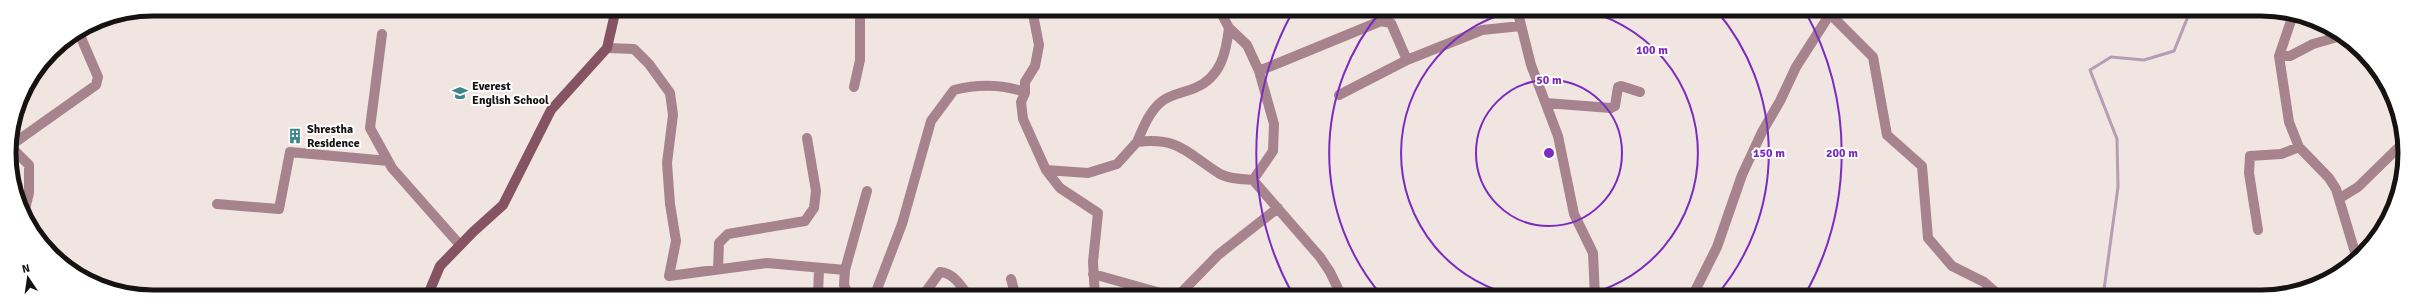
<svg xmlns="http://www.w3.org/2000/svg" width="2414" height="306" font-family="Signika,sans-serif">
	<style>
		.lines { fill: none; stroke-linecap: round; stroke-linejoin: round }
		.stream { stroke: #b59db4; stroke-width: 3 }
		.street { stroke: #a7838d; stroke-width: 10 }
		.secondary { stroke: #855362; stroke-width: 10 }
		.ring { fill: none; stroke: #7b2cbf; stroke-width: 2 }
		.labels { text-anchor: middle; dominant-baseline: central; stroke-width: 4; stroke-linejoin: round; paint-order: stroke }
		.poi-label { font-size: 12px; font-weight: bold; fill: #161212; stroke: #fff; text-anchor: start }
		.rim { fill: none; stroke: #161212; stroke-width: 5 }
		.centre { fill: #7b2cbf; stroke: #fff; stroke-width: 2 }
		.ring-label { font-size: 12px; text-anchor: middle; font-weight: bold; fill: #7b2cbf; stroke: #fff; stroke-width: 4; stroke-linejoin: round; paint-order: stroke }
	</style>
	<rect width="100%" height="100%" fill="#f1e5e2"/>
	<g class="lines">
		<path class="stream" d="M 2103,297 L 2118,187 L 2117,139 L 2090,70 L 2111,57 L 2144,60 L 2174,51 L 2191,9"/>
		<path class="street" d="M 1032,9 L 1039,45 L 1035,66 L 1025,82 L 1025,93 L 1021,102 L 1023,119 L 1046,170 L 1060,188 L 1098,213 L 1093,262 L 1095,297
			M 1219,9 L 1229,28 L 1247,45 L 1259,71 L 1274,124 L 1273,151 L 1253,180 L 1320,257 L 1330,272 L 1342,297
			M 1517,9 L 1531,65 L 1558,136 L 1574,214 L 1593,253 L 1595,297
			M 1830,14 L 1873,57 L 1887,135 L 1922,166 L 1928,238 L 1952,266 L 1984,282 L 2001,297
			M 2293,15 L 2279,56 L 2289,122 L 2299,147 L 2329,178 L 2336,189 L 2357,259
			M 382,34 L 370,128 L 392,168 L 460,245
			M 607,48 L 634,49 L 649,64 L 670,93 L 673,115 L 667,163 L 670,204 L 676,241 L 669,276 L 767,263 L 845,270
			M 2279,56 L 2290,56 L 2313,44 L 2341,36
			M 1259,71 L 1381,21 L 1391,23 L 1407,60 L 1482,30 L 1521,26
			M 854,87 L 860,60 L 860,9
			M 1339,95 L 1407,60
			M 1546,103 L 1611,108 L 1615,106 L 1618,87 L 1621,86 L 1640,92
			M 1137,142 C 1143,128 1149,112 1161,102 C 1170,94 1183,93 1195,88 C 1221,77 1226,53 1229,28
			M 1046,170 L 1088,173 L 1117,164 L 1137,142 C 1178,137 1186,152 1217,172 C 1226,179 1242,179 1253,180
			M 2340,198 L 2358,187 L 2402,144
			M 217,204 L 279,209 L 290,152 L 388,161
			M 24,213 L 29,193 L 29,165 L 10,146 L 96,85 L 98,77 L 79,33
			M 2258,230 L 2249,173 L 2250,156 L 2281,154 L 2299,147
			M 718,269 L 719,243 L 728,234 L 805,221 L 814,208 L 816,191 L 807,138
			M 1093,274 L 1175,297
			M 1011,279 L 1016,297
			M 818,297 L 819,268
			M 849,297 L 844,285 L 845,270 L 867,191
			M 874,297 L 902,224 L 931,121 L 954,90 C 978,84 1001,84 1025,92
			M 922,297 L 940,272 C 954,273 961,286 969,297
			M 1177,297 L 1218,255 L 1278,208
			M 1692,297 L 1717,247 L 1742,175 L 1762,132 L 1780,101 L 1796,67 L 1830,14 L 1830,9"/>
		<path class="secondary" d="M 427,297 L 440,266 L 473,232 L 503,205 L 551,110 L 607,48 L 616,9"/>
	</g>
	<g class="ring">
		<circle cx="1549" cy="153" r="73"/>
		<path d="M1522 297A146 146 0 0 1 1524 9M1576 9A146 146 0 0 1 1576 297"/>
		<path d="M1382 296A220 220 0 0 1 1382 10M1716 10A220 220 0 0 1 1716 296"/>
		<path d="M1293 295A293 293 0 0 1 1293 11M1805 11A293 293 0 0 1 1805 295"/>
	</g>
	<defs>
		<symbol id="school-bare" viewBox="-9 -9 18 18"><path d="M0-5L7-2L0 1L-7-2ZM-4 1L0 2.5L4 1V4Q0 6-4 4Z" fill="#3e868b" stroke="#fff" stroke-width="2.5" paint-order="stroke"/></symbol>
		<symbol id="building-bare" viewBox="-9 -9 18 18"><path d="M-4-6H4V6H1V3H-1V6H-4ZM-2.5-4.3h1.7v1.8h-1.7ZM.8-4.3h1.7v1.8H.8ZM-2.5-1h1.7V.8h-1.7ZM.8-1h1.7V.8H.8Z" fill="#3e868b" stroke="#fff" stroke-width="2.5" paint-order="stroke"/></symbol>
	</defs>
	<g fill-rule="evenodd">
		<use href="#school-bare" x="449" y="82" width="22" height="22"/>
		<use href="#building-bare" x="284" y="125" width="22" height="22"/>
	</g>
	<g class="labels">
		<g class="poi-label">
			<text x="472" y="86">Everest<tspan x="472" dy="14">English School</tspan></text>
			<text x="307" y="129">Shrestha<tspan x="307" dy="14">Residence</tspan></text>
		</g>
	</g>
	<path d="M0 0H2414V306H0ZM153 16H2261A137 137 0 0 1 2398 153V153A137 137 0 0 1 2261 290H153A137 137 0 0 1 16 153V153A137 137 0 0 1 153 16Z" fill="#fff" fill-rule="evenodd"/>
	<path class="rim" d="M153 16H2261A137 137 0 0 1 2398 153V153A137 137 0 0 1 2261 290H153A137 137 0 0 1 16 153V153A137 137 0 0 1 153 16Z"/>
	<circle cx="1549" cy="153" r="6" class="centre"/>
	<g class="ring-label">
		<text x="1652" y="54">100 m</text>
		<text x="1549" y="84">50 m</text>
		<text x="1769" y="157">150 m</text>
		<text x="1842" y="157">200 m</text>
	</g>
	<g transform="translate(28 278) rotate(347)" stroke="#ffffff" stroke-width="3" paint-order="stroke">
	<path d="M0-3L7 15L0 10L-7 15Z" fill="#161212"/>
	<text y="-6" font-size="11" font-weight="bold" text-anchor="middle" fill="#161212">N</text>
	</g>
</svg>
